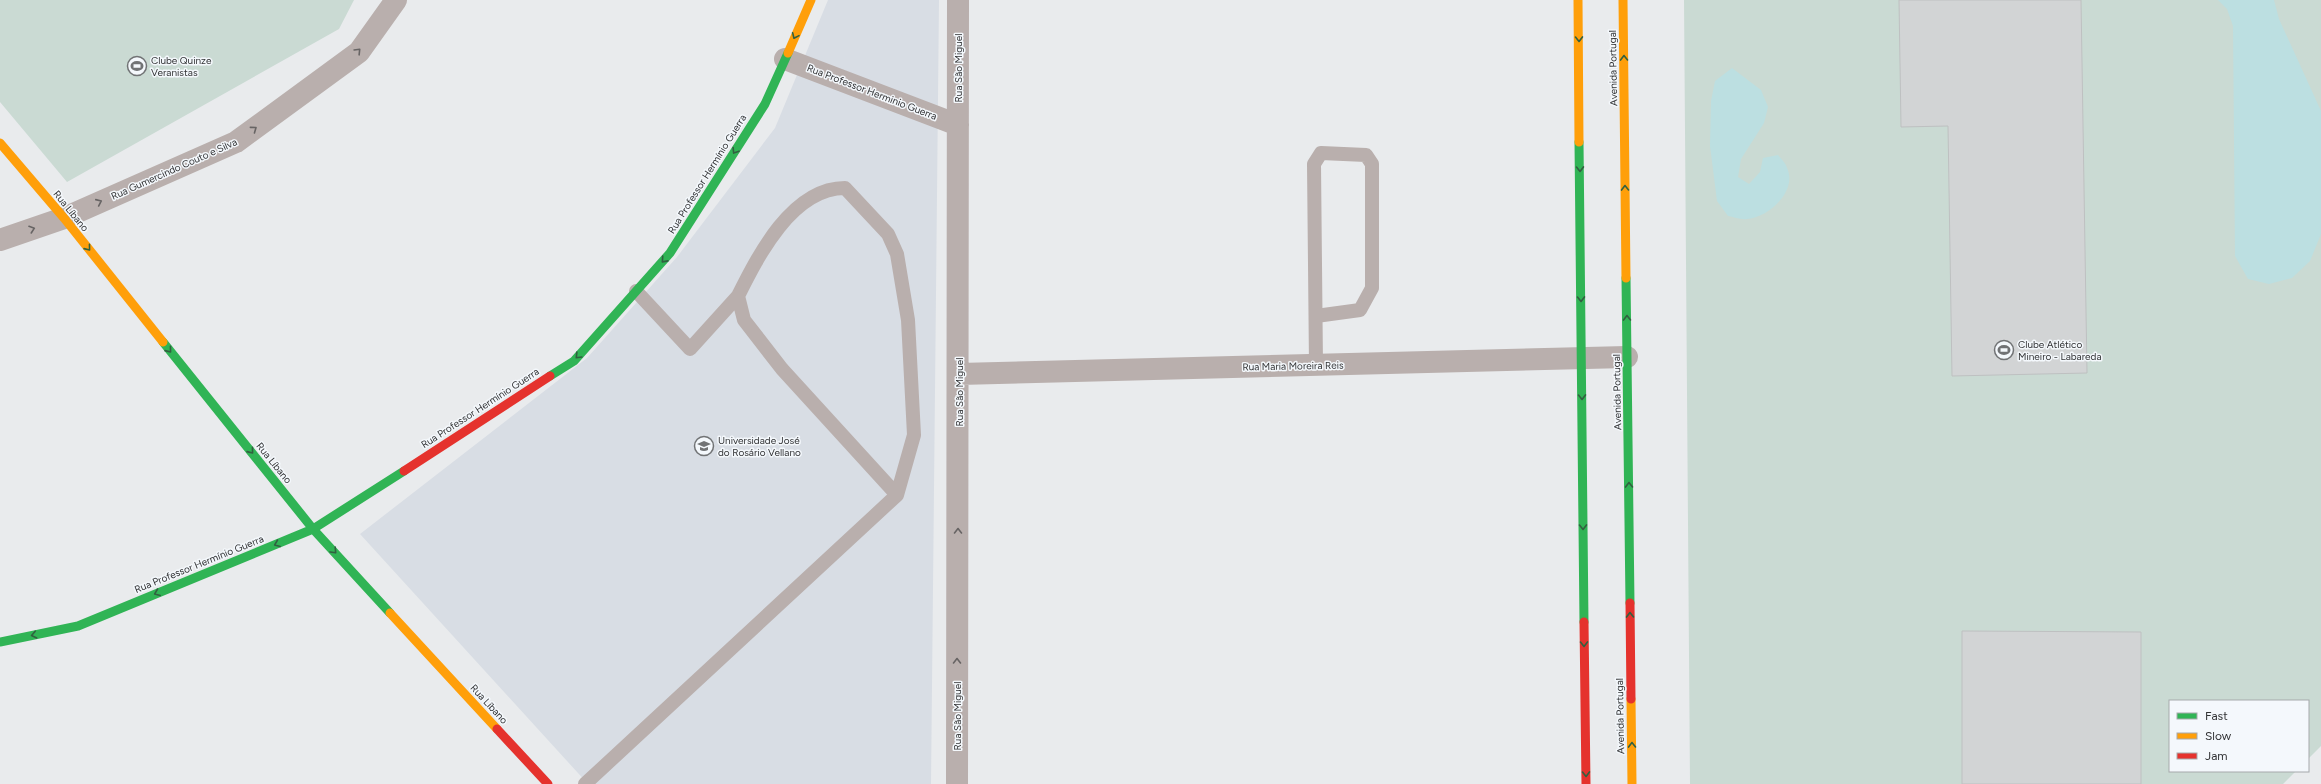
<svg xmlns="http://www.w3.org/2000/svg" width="2321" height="784" font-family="Figtree,sans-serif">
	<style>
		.built { fill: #d8dde4 }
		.green { fill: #cadad3 }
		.water { fill: #bcdfe1 }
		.building { fill: #d2d4d5; stroke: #bec0c1 }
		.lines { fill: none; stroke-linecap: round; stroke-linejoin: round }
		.lane { stroke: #b9afad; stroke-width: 14 }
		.street { stroke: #b9afad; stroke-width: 22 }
		.fast { stroke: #30b455; stroke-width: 9 }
		.slow { stroke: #ff9f0a; stroke-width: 9 }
		.jam { stroke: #e5322d; stroke-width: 9 }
		.oneway { stroke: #316040 }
		.oneway2 { stroke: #676464 }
		.labels { text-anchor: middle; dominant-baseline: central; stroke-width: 3; stroke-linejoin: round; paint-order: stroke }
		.poi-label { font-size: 10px; fill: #313234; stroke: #f4f8fc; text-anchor: start }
		.street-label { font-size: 10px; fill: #313234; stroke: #f4f8fc }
	</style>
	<rect width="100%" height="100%" fill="#e9ebed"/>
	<path class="built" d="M 828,0 L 939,0 L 931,784 L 588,784 L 360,534 L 587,358 L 677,257 L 775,128 Z"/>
	<path class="green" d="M 0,0 L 354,0 L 339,29 L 67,182 L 0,102 Z
		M 1684,0 L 2321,0 L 2321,746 L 2308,759 L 2308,701 L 2170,701 L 2170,771 L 2296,771 L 2283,784 L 1690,784 Z"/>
	<path class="water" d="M 2218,0 L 2274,0 L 2279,19 L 2321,111 L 2321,234 L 2310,261 L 2292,278 L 2269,284 L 2248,279 L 2235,256 L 2233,26 L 2227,9 Z
		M 1732,68 L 1761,90 L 1768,107 L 1764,123 L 1741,159 L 1738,177 L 1749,184 L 1760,172 L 1763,158 L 1778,155 C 1781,159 1786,163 1787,168 C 1798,191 1768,218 1747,219 C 1741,220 1734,217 1728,216 L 1717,201 L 1710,146 L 1711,101 L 1715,81 Z"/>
	<path class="building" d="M 1899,0 L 2081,0 L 2087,373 L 1952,376 L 1948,126 L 1901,127 Z
		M 1962,631 L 2141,632 L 2141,784 L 1962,784 Z"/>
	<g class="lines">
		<path class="lane" d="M 636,291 L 690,349 L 738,296
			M 1316,316 L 1360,310 L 1372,288 L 1372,164 L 1366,155 L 1321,153 L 1314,164 L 1316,365
			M 585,784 L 897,495 L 914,435 L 908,320 L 897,254 L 888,234 L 845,188 C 792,188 758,256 738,296 L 744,320 L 782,369 L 897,495"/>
		<path class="street" d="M 785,59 L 958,125
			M 0,240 L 64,218 L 236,142 L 359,52 L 396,0
			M 959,374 L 1627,357
			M 957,784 L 958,0"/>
		<path class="fast" d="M 1579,142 L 1584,622
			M 1626,278 L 1630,603
			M 163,342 L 313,529 L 390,613
			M 550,376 L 574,361 L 670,253 L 765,104 L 788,53
			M 0,642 L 78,626 L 313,529 L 404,471"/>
		<path class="slow" d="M 1578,0 L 1579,142
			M 1623,0 L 1626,278
			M 788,53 L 811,0
			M 0,143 L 64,218 L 163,342
			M 390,613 L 497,729
			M 1631,699 L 1632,784"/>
		<path class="jam" d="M 404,471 L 550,376
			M 1630,603 L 1631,699
			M 1584,622 L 1586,784
			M 497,729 L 548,784"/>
	</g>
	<defs><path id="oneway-chevron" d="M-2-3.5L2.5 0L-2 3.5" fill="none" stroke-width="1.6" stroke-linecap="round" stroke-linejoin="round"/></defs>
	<g class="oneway">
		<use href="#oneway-chevron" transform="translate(795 36) rotate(114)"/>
		<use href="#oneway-chevron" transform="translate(1579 39) rotate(89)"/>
		<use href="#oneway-chevron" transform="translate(1624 58) rotate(-91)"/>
		<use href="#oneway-chevron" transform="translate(735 151) rotate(122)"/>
		<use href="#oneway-chevron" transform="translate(1580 169) rotate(89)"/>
		<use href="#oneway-chevron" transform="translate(1625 188) rotate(-91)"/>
		<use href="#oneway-chevron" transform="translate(88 248) rotate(51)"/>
		<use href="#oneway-chevron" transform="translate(664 260) rotate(132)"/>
		<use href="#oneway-chevron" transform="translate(1581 299) rotate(89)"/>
		<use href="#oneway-chevron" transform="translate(1627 318) rotate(-91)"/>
		<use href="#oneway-chevron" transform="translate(169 350) rotate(51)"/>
		<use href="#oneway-chevron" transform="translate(578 356) rotate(134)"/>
		<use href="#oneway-chevron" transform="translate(1582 397) rotate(89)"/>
		<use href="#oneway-chevron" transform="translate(251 451) rotate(51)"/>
		<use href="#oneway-chevron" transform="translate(1629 485) rotate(-91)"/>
		<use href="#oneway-chevron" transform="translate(1583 527) rotate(89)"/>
		<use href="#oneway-chevron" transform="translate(277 544) rotate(158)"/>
		<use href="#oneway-chevron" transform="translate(334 551) rotate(47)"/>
		<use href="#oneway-chevron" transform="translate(157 593) rotate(158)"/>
		<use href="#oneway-chevron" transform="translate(1630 615) rotate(-91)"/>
		<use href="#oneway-chevron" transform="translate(34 635) rotate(168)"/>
		<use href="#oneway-chevron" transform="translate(1584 644) rotate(89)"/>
		<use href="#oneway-chevron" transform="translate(1632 745) rotate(-91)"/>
		<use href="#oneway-chevron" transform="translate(1586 774) rotate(89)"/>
	</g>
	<g class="oneway2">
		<use href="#oneway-chevron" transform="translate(358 51) rotate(-46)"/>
		<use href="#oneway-chevron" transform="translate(254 129) rotate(-36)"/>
		<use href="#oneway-chevron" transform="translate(99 202) rotate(-24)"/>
		<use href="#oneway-chevron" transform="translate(32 229) rotate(-19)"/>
		<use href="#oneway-chevron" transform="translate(958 531) rotate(-90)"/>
		<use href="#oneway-chevron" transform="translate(957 661) rotate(-90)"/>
	</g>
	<defs>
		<symbol id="stadium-ring" viewBox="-11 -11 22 22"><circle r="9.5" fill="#f4f8fc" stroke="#717375" stroke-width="1.5"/><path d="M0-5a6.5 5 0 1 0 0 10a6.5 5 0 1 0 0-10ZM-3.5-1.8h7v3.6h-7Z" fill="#717375"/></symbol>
		<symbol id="university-ring" viewBox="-11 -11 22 22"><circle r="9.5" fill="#f4f8fc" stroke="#717375" stroke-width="1.5"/><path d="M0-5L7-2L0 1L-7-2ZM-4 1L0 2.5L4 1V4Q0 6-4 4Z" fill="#717375"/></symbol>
	</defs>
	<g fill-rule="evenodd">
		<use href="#stadium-ring" x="126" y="55" width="22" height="22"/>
		<use href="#stadium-ring" x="1993" y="339" width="22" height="22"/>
		<use href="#university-ring" x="693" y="435" width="22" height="22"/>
	</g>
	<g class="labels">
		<g class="poi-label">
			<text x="151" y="60">Clube Quinze<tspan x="151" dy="12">Veranistas</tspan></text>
			<text x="2018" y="344">Clube Atlético<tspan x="2018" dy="12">Mineiro - Labareda</tspan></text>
			<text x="718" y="440">Universidade José<tspan x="718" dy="12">do Rosário Vellano</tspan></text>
		</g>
		<g class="street-label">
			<text transform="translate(958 68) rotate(-90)">Rua São Miguel</text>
			<text transform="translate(1613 68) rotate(-91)">Avenida Portugal</text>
			<text transform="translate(872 92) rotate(21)">Rua Professor Herminio Guerra</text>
			<text transform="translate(174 169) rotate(-24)">Rua Gumercindo Couto e Silva</text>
			<text transform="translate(707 174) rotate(-58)">Rua Professor Hermínio Guerra</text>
			<text transform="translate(71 211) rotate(51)">Rua Líbano</text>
			<text transform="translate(1293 366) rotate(-1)">Rua Maria Moreira Reis</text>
			<text transform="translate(959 392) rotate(-90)">Rua São Miguel</text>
			<text transform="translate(1617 392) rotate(-91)">Avenida Portugal</text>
			<text transform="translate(480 408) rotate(-33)">Rua Professor Hermínio Guerra</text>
			<text transform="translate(274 463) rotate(51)">Rua Líbano</text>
			<text transform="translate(199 564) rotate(-22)">Rua Professor Hermínio Guerra</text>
			<text transform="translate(489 704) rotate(47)">Rua Líbano</text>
			<text transform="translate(957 716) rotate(-90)">Rua São Miguel</text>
			<text transform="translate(1620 716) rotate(-91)">Avenida Portugal</text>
		</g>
	</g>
	<rect x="2169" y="700" width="140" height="72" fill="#f4f8fc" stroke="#a6a9ac"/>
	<rect x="2177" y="713" width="20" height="6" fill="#30b455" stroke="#a6a9ac"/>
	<text x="2205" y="720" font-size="12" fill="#313234">Fast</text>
	<rect x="2177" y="733" width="20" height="6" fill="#ff9f0a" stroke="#a6a9ac"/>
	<text x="2205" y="740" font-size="12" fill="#313234">Slow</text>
	<rect x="2177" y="753" width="20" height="6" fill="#e5322d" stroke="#a6a9ac"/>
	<text x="2205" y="760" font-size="12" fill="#313234">Jam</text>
</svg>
